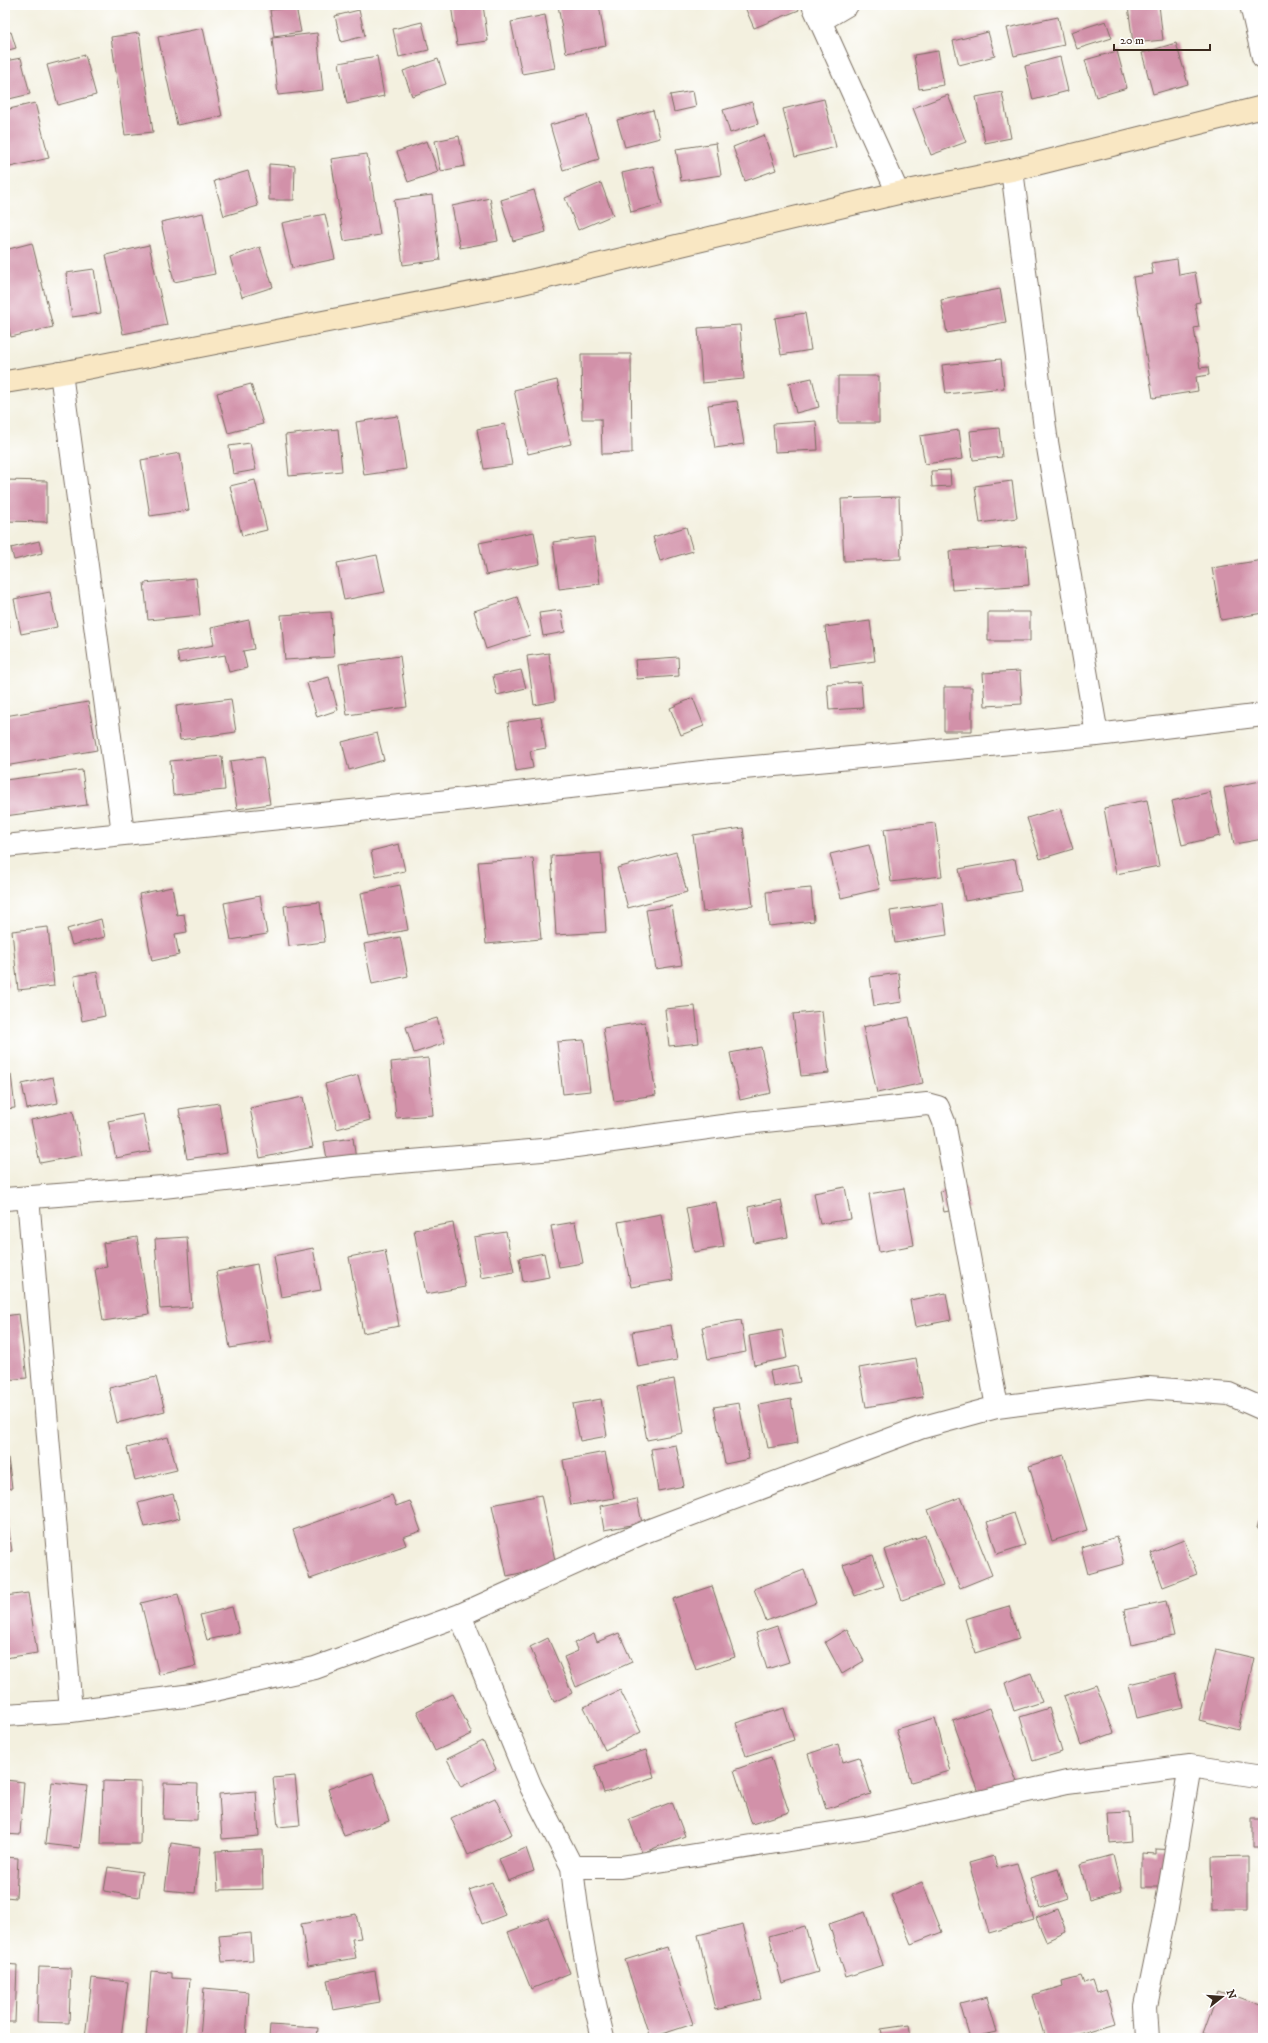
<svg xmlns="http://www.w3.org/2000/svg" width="1268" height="2043" font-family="'IM FELL DW Pica',serif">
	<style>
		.building { fill: #d291a9 }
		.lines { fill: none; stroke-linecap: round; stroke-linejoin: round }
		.street-casing { stroke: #7b6f62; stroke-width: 24 }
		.secondary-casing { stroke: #7b6f62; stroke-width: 24 }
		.street { stroke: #fff; stroke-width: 22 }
		.secondary { stroke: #f9e7c3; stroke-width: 22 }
	</style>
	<rect width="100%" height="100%" fill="#fff"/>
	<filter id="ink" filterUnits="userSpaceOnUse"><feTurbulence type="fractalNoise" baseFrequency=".025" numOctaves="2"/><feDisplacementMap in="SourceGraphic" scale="8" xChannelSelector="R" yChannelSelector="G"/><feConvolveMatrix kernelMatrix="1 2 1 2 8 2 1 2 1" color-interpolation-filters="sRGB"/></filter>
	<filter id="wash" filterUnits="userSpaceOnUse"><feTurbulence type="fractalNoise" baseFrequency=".012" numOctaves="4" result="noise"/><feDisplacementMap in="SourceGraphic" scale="16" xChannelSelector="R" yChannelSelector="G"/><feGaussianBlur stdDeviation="0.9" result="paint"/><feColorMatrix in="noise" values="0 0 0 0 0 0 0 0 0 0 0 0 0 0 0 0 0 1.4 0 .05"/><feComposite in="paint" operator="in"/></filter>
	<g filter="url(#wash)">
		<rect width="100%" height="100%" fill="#f3f0df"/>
		<g id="blocks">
			<path class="building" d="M 451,5 L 483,5 L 488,41 L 457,45 Z
				M 502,5 L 518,5 L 518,6 L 502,8 Z
				M 558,5 L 599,5 L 606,46 L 566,53 Z
				M 744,5 L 797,5 L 799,10 L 754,28 Z
				M 1159,5 L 1163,40 L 1133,43 L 1128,6 Z
				M 296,7 L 301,32 L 274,36 L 270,10 Z
				M 359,10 L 365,36 L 341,42 L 335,16 Z
				M 545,15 L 555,68 L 522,74 L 511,22 Z
				M 1058,17 L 1064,45 L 1014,56 L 1007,28 Z
				M 1106,21 L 1112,38 L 1077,49 L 1071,32 Z
				M 422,22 L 429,50 L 399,57 L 393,29 Z
				M 203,28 L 222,116 L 177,125 L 158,37 Z
				M 11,32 L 16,48 L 5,51 L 5,33 Z
				M 988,32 L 995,56 L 959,65 L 953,41 Z
				M 139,33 L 153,132 L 125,135 L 111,37 Z
				M 317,33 L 323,90 L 278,95 L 272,38 Z
				M 1176,43 L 1188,84 L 1153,94 L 1142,53 Z
				M 938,51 L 944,85 L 919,89 L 914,55 Z
				M 1117,51 L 1127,88 L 1096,97 L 1085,60 Z
				M 85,55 L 96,95 L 58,105 L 47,65 Z
				M 377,56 L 384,96 L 347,104 L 339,63 Z
				M 1060,57 L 1068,91 L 1033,100 L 1025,66 Z
				M 21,58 L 30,94 L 5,100 L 5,61 Z
				M 438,59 L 446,84 L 412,96 L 403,71 Z
				M 693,91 L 696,107 L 674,112 L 670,95 Z
				M 1002,92 L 1011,138 L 985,143 L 976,97 Z
				M 948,95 L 966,142 L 931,155 L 913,108 Z
				M 824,99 L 836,147 L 795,157 L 783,109 Z
				M 752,102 L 758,124 L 730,133 L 723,110 Z
				M 35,103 L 49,158 L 10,167 L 5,146 L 5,110 Z
				M 653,110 L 660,138 L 625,147 L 617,120 Z
				M 587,115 L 599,159 L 563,170 L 550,125 Z
				M 764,135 L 776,170 L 745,181 L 733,147 Z
				M 459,136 L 465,166 L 441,171 L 435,141 Z
				M 427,141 L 438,172 L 408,182 L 397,152 Z
				M 716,143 L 721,175 L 681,181 L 676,149 Z
				M 367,154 L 380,235 L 344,241 L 331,159 Z
				M 269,164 L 295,166 L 294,200 L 269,200 Z
				M 653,166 L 662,204 L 631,212 L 622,173 Z
				M 248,171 L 258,206 L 224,216 L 214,181 Z
				M 601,183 L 613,215 L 578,230 L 565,198 Z
				M 534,190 L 546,232 L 513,241 L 501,200 Z
				M 432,195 L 440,260 L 403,265 L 394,200 Z
				M 490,198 L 498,241 L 460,248 L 452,206 Z
				M 203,213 L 215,274 L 174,282 L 161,222 Z
				M 325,214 L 335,259 L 292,268 L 282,223 Z
				M 32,243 L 53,327 L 11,337 L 5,314 L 5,250 Z
				M 149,245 L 167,325 L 123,334 L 106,255 Z
				M 260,247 L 273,287 L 242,297 L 230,257 Z
				M 1177,259 L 1179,275 L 1195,272 L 1200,302 L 1195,303 L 1199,327 L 1194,328 L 1200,368 L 1208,367 L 1209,375 L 1196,377 L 1198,391 L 1153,398 L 1133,277 L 1153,274 L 1151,263 Z
				M 94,269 L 101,313 L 72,317 L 66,273 Z
				M 1000,289 L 1006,322 L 947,333 L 941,300 Z
				M 805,313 L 811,350 L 781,355 L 775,318 Z
				M 740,325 L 744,379 L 702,383 L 698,328 Z
				M 581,354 L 631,354 L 632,453 L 602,454 L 601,419 L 582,419 Z
				M 1001,359 L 1004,388 L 946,394 L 942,365 Z
				M 838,376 L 879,376 L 879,423 L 838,423 Z
				M 812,378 L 819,407 L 796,413 L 789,383 Z
				M 557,380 L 571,444 L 528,454 L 514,390 Z
				M 251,384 L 263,424 L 228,433 L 217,393 Z
				M 737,401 L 744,444 L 715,448 L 708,405 Z
				M 398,416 L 406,469 L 364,475 L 356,422 Z
				M 816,421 L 818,450 L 775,452 L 773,424 Z
				M 505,424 L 512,465 L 484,469 L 477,429 Z
				M 999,428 L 1002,457 L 973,460 L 970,431 Z
				M 338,429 L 342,471 L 289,476 L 285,435 Z
				M 959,430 L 963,459 L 925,464 L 920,436 Z
				M 250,443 L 256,470 L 233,474 L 229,446 Z
				M 180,453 L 189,510 L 150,516 L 141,460 Z
				M 950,470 L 951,486 L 932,487 L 931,471 Z
				M 5,480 L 47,481 L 47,522 L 5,521 Z
				M 255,480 L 267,530 L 242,536 L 230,486 Z
				M 1012,481 L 1017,518 L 980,523 L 975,486 Z
				M 899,497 L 901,559 L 844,561 L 841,499 Z
				M 686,527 L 693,551 L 660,561 L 653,537 Z
				M 534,532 L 540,564 L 486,575 L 479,543 Z
				M 594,537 L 600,584 L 559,589 L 553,542 Z
				M 39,541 L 42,553 L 14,560 L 11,548 Z
				M 1026,546 L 1029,585 L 952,590 L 949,551 Z
				M 377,555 L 385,592 L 344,600 L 337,563 Z
				M 1263,560 L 1263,613 L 1221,620 L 1212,568 Z
				M 196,578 L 200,615 L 148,620 L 144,583 Z
				M 50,592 L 57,627 L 21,634 L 14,599 Z
				M 517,597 L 530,635 L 486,649 L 474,611 Z
				M 5,608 L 10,627 L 5,628 Z
				M 561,610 L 565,632 L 543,636 L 539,613 Z
				M 331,612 L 334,657 L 285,660 L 281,615 Z
				M 988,612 L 1030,612 L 1030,641 L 988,641 Z
				M 249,620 L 254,649 L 243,651 L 247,668 L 229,672 L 225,655 L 179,663 L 177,652 L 214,645 L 211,628 Z
				M 870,621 L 875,661 L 831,667 L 825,627 Z
				M 549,653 L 555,701 L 534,705 L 527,656 Z
				M 400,656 L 407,707 L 347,715 L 339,664 Z
				M 678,657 L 679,676 L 637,679 L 635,660 Z
				M 521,670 L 526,688 L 497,695 L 493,676 Z
				M 1020,671 L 1022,704 L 985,706 L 983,673 Z
				M 329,677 L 338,710 L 317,717 L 307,683 Z
				M 861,682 L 863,708 L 829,710 L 827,684 Z
				M 944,687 L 972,687 L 972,731 L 944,731 Z
				M 693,698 L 704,726 L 681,735 L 670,708 Z
				M 231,699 L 236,732 L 180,740 L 176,706 Z
				M 88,702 L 97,750 L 5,766 L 5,716 Z
				M 541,717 L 546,748 L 530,751 L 533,768 L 516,771 L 508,722 Z
				M 377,733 L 384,760 L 349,770 L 342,742 Z
				M 222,756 L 225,790 L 173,795 L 170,761 Z
				M 263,757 L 270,804 L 237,809 L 230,761 Z
				M 82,770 L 87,805 L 5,816 L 5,780 Z
				M 1261,781 L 1263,793 L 1263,839 L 1234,844 L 1224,788 Z
				M 1210,792 L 1220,836 L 1182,845 L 1172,801 Z
				M 1147,800 L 1159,866 L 1116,874 L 1104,808 Z
				M 1060,808 L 1073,849 L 1040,859 L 1027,818 Z
				M 935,823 L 942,876 L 891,882 L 884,829 Z
				M 743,828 L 753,906 L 703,912 L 693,835 Z
				M 399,844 L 405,871 L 376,877 L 371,851 Z
				M 869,845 L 880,889 L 841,898 L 830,854 Z
				M 676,852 L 687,892 L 628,908 L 617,868 Z
				M 601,853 L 606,932 L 556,935 L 551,856 Z
				M 533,858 L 541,939 L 486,944 L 478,862 Z
				M 1015,859 L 1021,891 L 965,901 L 959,869 Z
				M 400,885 L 408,930 L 369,937 L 361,893 Z
				M 172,887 L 177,915 L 184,914 L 187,932 L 175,934 L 179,955 L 152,961 L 139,894 Z
				M 811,888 L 814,921 L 769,926 L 766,892 Z
				M 260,896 L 267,934 L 231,940 L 224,903 Z
				M 320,902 L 325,942 L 289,946 L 284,906 Z
				M 943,903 L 947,935 L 895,943 L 890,911 Z
				M 672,906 L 682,965 L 656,969 L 646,910 Z
				M 101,919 L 105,937 L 72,945 L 67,929 Z
				M 48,927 L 54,986 L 18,990 L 12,931 Z
				M 400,937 L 408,976 L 372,984 L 364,944 Z
				M 5,972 L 9,987 L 5,988 Z
				M 97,972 L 105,1016 L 82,1021 L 74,976 Z
				M 899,973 L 902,1002 L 874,1006 L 870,977 Z
				M 695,1006 L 699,1043 L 669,1046 L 665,1009 Z
				M 822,1011 L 829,1073 L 801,1076 L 793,1014 Z
				M 909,1017 L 923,1083 L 877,1093 L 863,1027 Z
				M 437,1018 L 445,1043 L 414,1053 L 406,1027 Z
				M 645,1022 L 656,1095 L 614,1101 L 603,1028 Z
				M 584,1040 L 590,1091 L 563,1094 L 557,1042 Z
				M 761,1047 L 771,1093 L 740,1100 L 730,1053 Z
				M 428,1058 L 433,1115 L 396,1118 L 391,1062 Z
				M 11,1074 L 15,1108 L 5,1109 L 5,1075 Z
				M 358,1075 L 370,1120 L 337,1129 L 325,1084 Z
				M 53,1077 L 58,1103 L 27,1109 L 22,1084 Z
				M 303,1097 L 313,1147 L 260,1158 L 250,1108 Z
				M 219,1103 L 227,1153 L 187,1159 L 179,1109 Z
				M 73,1111 L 82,1155 L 40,1163 L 31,1120 Z
				M 143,1114 L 151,1151 L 116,1158 L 108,1121 Z
				M 353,1138 L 356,1160 L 328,1164 L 324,1142 Z
				M 845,1187 L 851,1219 L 820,1224 L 814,1193 Z
				M 965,1187 L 968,1207 L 944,1212 L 940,1191 Z
				M 904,1188 L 914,1245 L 879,1252 L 869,1194 Z
				M 781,1200 L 788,1237 L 754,1243 L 748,1207 Z
				M 716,1202 L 724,1247 L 694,1252 L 686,1208 Z
				M 661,1214 L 673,1280 L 631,1287 L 618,1222 Z
				M 575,1222 L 583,1263 L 559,1267 L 551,1226 Z
				M 453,1223 L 465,1287 L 426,1294 L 414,1230 Z
				M 506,1232 L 514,1272 L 481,1278 L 474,1237 Z
				M 137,1237 L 149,1314 L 103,1321 L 95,1269 L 107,1267 L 103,1243 Z
				M 187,1237 L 192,1307 L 160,1309 L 155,1239 Z
				M 313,1248 L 321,1290 L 281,1297 L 274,1256 Z
				M 385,1250 L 399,1326 L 363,1333 L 349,1257 Z
				M 544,1253 L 549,1277 L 523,1282 L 519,1258 Z
				M 257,1264 L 271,1341 L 230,1348 L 216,1272 Z
				M 946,1293 L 951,1320 L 915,1327 L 910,1300 Z
				M 19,1314 L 27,1378 L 5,1380 L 5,1316 Z
				M 741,1320 L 746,1352 L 708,1359 L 702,1327 Z
				M 671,1325 L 677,1360 L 638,1367 L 632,1332 Z
				M 782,1330 L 787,1358 L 754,1365 L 749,1336 Z
				M 916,1358 L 923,1397 L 866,1407 L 859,1368 Z
				M 797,1366 L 800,1382 L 773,1387 L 770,1371 Z
				M 156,1377 L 165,1411 L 117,1423 L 109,1388 Z
				M 674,1379 L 683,1433 L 647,1440 L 637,1386 Z
				M 601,1399 L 607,1436 L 580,1441 L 573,1404 Z
				M 791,1399 L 798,1443 L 768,1448 L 759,1405 Z
				M 739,1403 L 749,1459 L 725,1464 L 714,1407 Z
				M 168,1437 L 177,1470 L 135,1480 L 127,1448 Z
				M 676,1445 L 684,1486 L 658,1491 L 651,1449 Z
				M 605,1452 L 614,1498 L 571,1505 L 563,1460 Z
				M 1064,1455 L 1087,1530 L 1052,1541 L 1029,1466 Z
				M 5,1458 L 8,1458 L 12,1488 L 5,1489 Z
				M 173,1494 L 180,1518 L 145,1527 L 138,1503 Z
				M 392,1495 L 396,1506 L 410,1501 L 421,1531 L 403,1537 L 406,1545 L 310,1579 L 293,1530 Z
				M 541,1495 L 556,1565 L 507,1576 L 492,1505 Z
				M 961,1497 L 992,1575 L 960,1588 L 928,1510 Z
				M 637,1499 L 642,1523 L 604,1530 L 600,1506 Z
				M 1263,1508 L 1263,1530 L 1257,1528 Z
				M 1014,1513 L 1025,1545 L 997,1554 L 987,1522 Z
				M 5,1517 L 7,1517 L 12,1551 L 5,1552 Z
				M 925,1535 L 943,1586 L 902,1600 L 884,1550 Z
				M 1117,1537 L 1124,1564 L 1088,1574 L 1081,1547 Z
				M 1184,1540 L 1197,1574 L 1163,1587 L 1151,1553 Z
				M 873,1555 L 884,1586 L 855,1596 L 843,1565 Z
				M 804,1570 L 816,1603 L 766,1621 L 754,1589 Z
				M 712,1586 L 735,1657 L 696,1670 L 673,1599 Z
				M 28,1593 L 37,1653 L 5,1658 L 5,1596 Z
				M 178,1594 L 196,1666 L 159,1675 L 141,1603 Z
				M 1166,1601 L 1174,1636 L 1131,1645 L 1124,1610 Z
				M 1009,1606 L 1019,1639 L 975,1653 L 965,1619 Z
				M 232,1607 L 239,1633 L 207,1640 L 200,1615 Z
				M 777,1626 L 789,1662 L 767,1669 L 756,1633 Z
				M 847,1629 L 864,1661 L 842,1674 L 825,1642 Z
				M 619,1633 L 632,1662 L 576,1687 L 564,1657 L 578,1651 L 574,1643 L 594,1634 L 597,1642 Z
				M 548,1638 L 572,1693 L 554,1702 L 530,1647 Z
				M 1216,1649 L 1254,1658 L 1238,1730 L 1199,1720 Z
				M 1031,1673 L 1042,1702 L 1014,1711 L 1005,1683 Z
				M 1175,1673 L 1183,1707 L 1137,1718 L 1129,1684 Z
				M 1096,1685 L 1114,1733 L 1081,1745 L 1064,1696 Z
				M 620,1690 L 641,1732 L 605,1750 L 584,1707 Z
				M 453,1694 L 472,1734 L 435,1751 L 417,1711 Z
				M 784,1708 L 794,1740 L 746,1756 L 736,1723 Z
				M 990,1708 L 1018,1785 L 981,1798 L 953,1721 Z
				M 1049,1708 L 1062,1752 L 1033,1761 L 1020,1717 Z
				M 935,1718 L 950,1771 L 911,1782 L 896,1729 Z
				M 483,1741 L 496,1769 L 461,1787 L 447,1759 Z
				M 838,1744 L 843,1762 L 859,1757 L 871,1794 L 826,1809 L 808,1754 Z
				M 646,1750 L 654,1777 L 604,1793 L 595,1766 Z
				M 771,1757 L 789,1812 L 752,1824 L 734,1770 Z
				M 373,1773 L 389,1821 L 344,1836 L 328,1789 Z
				M 295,1776 L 300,1825 L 278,1827 L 273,1778 Z
				M 5,1780 L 24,1782 L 20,1835 L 5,1834 Z
				M 103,1781 L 141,1782 L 140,1844 L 101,1844 Z
				M 52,1782 L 87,1786 L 80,1848 L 45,1844 Z
				M 164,1783 L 198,1784 L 197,1820 L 163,1819 Z
				M 256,1791 L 259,1836 L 222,1839 L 219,1794 Z
				M 495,1798 L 512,1834 L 468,1855 L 451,1818 Z
				M 672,1802 L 685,1836 L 642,1853 L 629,1819 Z
				M 1129,1812 L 1131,1841 L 1110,1843 L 1108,1813 Z
				M 1252,1819 L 1263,1819 L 1263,1847 L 1252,1847 Z
				M 171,1843 L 200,1847 L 195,1893 L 165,1890 Z
				M 526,1848 L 534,1871 L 508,1881 L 499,1859 Z
				M 262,1849 L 263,1889 L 218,1890 L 216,1851 Z
				M 1156,1849 L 1177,1850 L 1177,1887 L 1142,1887 L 1142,1853 L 1156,1854 Z
				M 1113,1855 L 1122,1891 L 1089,1900 L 1080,1864 Z
				M 994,1856 L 997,1868 L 1017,1863 L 1034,1920 L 989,1933 L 969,1863 Z
				M 1247,1856 L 1247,1909 L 1212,1909 L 1211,1857 Z
				M 5,1857 L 18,1858 L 16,1898 L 5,1897 Z
				M 108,1867 L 142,1872 L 139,1897 L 104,1891 Z
				M 1058,1869 L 1067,1899 L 1040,1908 L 1030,1878 Z
				M 492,1882 L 505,1915 L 482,1924 L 469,1890 Z
				M 922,1882 L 942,1932 L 911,1944 L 891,1895 Z
				M 1057,1909 L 1066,1932 L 1046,1941 L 1036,1918 Z
				M 865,1912 L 883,1965 L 846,1977 L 829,1924 Z
				M 356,1914 L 361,1938 L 352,1939 L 356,1958 L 308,1966 L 301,1924 Z
				M 548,1917 L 570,1973 L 531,1989 L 508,1932 Z
				M 743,1924 L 761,1999 L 715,2010 L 698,1935 Z
				M 805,1926 L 818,1972 L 782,1983 L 769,1936 Z
				M 251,1933 L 253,1960 L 222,1962 L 219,1936 Z
				M 667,1947 L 693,2024 L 650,2038 L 625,1960 Z
				M 5,1964 L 17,1965 L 15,2022 L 5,2022 Z
				M 39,1967 L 71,1968 L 69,2023 L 37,2022 Z
				M 151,1971 L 172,1973 L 172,1978 L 190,1979 L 185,2038 L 146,2038 Z
				M 375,1971 L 380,2002 L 333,2010 L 327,1980 Z
				M 1081,1976 L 1084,1984 L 1093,1981 L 1097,1993 L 1106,1990 L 1116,2023 L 1067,2038 L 1045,2038 L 1032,1995 L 1063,1986 L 1062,1981 Z
				M 92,1978 L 128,1982 L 121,2038 L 85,2038 Z
				M 204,1988 L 249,1992 L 246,2038 L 200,2038 Z
				M 1219,1990 L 1263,2006 L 1263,2038 L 1214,2038 L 1203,2034 Z
				M 987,1997 L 997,2032 L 970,2038 L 960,2004 Z
				M 270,2025 L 318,2028 L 317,2038 L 269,2038 Z
				M 909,2025 L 911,2038 L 883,2038 L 881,2029 Z"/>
		</g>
	</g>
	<g filter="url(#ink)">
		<use href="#blocks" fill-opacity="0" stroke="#7b6f62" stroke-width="1"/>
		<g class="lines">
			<defs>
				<path id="street" d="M 813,5 L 898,193
					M 1251,5 L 1263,57
					M 820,21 L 847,5
					M 61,373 L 123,833
					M 1097,735 L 1263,715
					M 5,846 L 430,803 L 711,771 L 1097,735 L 1046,436 L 1012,170
					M 28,1197 L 71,1711
					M 5,1199 L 163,1187 L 352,1166 L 554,1149 L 737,1124 L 927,1104 L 938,1107 L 944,1122 L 997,1407
					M 460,1615 L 531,1787 L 572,1867 L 621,1867 L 870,1827 L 1067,1782 L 1190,1766 L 1263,1777
					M 5,1715 L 71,1711 L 192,1695 L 315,1668 L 460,1615 L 642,1533 L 920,1428 L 997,1407 L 1148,1388 L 1229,1394 L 1263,1409
					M 572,1867 C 578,1925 589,1981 603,2038
					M 1148,2038 L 1146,2006 L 1166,1908 L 1190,1766"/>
				<path id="secondary" d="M 5,382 L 61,373 L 518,284 L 898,193 L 1012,170 L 1263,107"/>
			</defs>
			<use href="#street" class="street-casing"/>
			<use href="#secondary" class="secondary-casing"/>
			<use href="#street" class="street"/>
			<use href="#secondary" class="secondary"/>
		</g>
	</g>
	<rect width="1268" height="2043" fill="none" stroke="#fff" stroke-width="20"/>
	<g transform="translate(1222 1997) rotate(73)" stroke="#ffffff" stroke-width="3" paint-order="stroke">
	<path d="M0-3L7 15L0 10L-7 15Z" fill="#3b2a1e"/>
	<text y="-6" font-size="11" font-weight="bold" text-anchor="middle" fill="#3b2a1e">N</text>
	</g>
	<path d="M1114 44v6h96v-6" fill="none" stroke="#3b2a1e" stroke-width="2"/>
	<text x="1120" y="44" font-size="12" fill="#3b2a1e" stroke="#ffffff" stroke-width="3" paint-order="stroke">20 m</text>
</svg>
